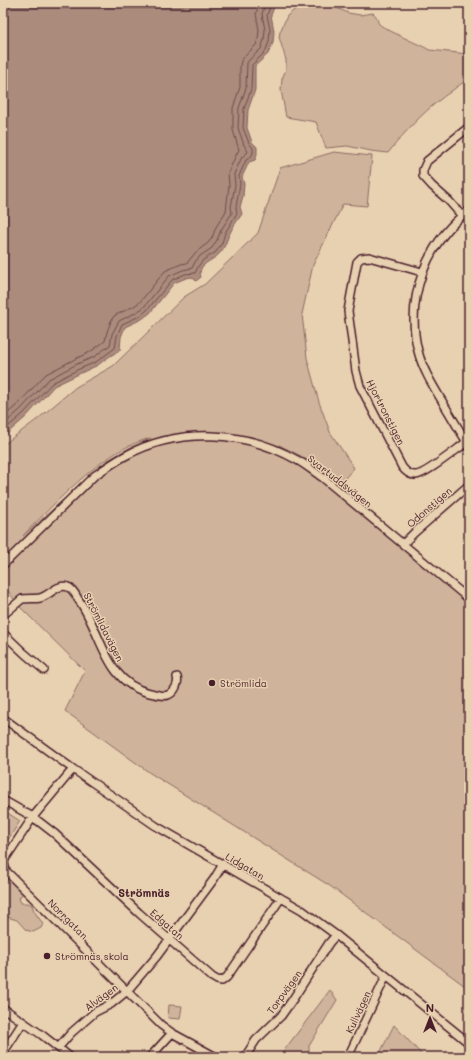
<svg xmlns="http://www.w3.org/2000/svg" width="472" height="1060" font-family="Mali,sans-serif">
	<style>
		.green { fill: #cfb49b; stroke: #8c6a63; fill-rule: evenodd }
		.water { fill: #aa8b7c; stroke: #84605c }
		.lines { fill: none; stroke-linecap: round; stroke-linejoin: round }
		.shore { stroke: #704a4b; stroke-width: 1 }
		.minor-casing { stroke: #4a1f2b; stroke-width: 10 }
		.minor { stroke: #e8d1b1; stroke-width: 7 }
		.poi-dot { fill: #4a1f2b; stroke: #e8d1b1; stroke-width: 1.5 }
		.labels { text-anchor: middle; dominant-baseline: central; stroke-width: 3; stroke-linejoin: round; paint-order: stroke }
		.street-label { font-size: 10px; fill: #4a1f2b; stroke: #e8d1b1 }
		.poi-label { font-size: 10px; fill: #4a1f2b; stroke: #e8d1b1; text-anchor: start }
		.neighbourhood-label { font-size: 11px; font-weight: bold; fill: #4a1f2b; stroke: #e8d1b1 }
	</style>
	<rect width="100%" height="100%" fill="#e8d1b1"/>
	<filter id="ink" filterUnits="userSpaceOnUse"><feTurbulence type="fractalNoise" baseFrequency=".025" numOctaves="2"/><feDisplacementMap in="SourceGraphic" scale="8" xChannelSelector="R" yChannelSelector="G"/><feConvolveMatrix kernelMatrix="1 2 1 2 8 2 1 2 1" color-interpolation-filters="sRGB"/></filter>
	<g filter="url(#ink)">
		<path class="green" d="M 330,5 L 348,13 L 360,15 L 373,13 C 379,18 376,19 379,24 C 384,29 418,44 426,48 L 429,50 L 469,54 L 469,80 C 463,82 458,86 453,90 C 428,107 407,129 388,153 L 371,151 L 347,146 L 326,148 L 316,122 L 286,117 L 281,90 L 282,79 L 286,69 L 286,60 L 279,37 L 280,32 L 287,16 L 298,7 L 302,6 L 315,7 Z
			M 334,152 L 372,156 L 367,206 L 343,204 L 313,265 L 302,314 L 307,358 L 319,402 L 330,432 L 354,468 L 338,486 L 303,457 L 279,445 L 287,450 L 301,463 L 469,600 L 469,989 L 330,886 L 150,773 L 65,711 L 85,671 L 19,606 L 3,584 L 3,445 L 39,418 L 76,387 L 113,366 L 184,297 L 205,284 L 258,233 L 280,168 ZM 151,438 L 129,448 L 106,461 L 23,536 C 31,526 42,517 51,507 C 79,480 113,447 151,438 Z
			M 3,810 L 20,821 L 6,843 L 3,841 Z
			M 3,872 L 4,874 L 23,893 L 19,898 L 21,903 L 28,903 L 32,905 L 34,911 L 43,924 L 41,928 L 33,932 L 26,930 L 17,920 L 7,917 L 3,919 Z
			M 330,990 L 337,1000 L 309,1046 L 309,1057 L 279,1057 Z
			M 169,1005 L 182,1006 L 180,1019 L 168,1018 Z
			M 394,1025 L 424,1057 L 378,1057 Z"/>
		<path class="water" d="M 3,3 L 272,3 L 275,5 L 271,15 L 274,31 L 273,43 L 268,54 L 255,66 L 255,90 L 248,110 L 247,128 L 252,142 L 257,147 L 257,154 L 255,160 L 249,162 L 242,177 L 244,184 L 243,196 L 240,207 L 242,214 C 237,221 232,228 229,235 C 226,242 224,250 218,255 C 211,262 197,264 201,277 L 196,281 L 192,277 L 186,278 L 174,283 L 150,313 L 142,319 L 125,327 L 121,337 L 120,350 L 107,358 L 98,365 L 81,373 L 54,386 L 26,417 L 3,437 Z"/>
		<g class="lines">
			<path class="shore" d="M 3,417 L 16,406 L 46,374 L 75,359 L 90,352 L 105,341 L 107,332 L 111,321 L 114,316 L 134,306 L 140,302 L 165,271 L 181,264 L 187,263 L 196,252 L 208,243 L 212,238 L 216,227 L 226,211 L 229,185 L 228,173 L 236,155 L 239,150 L 233,130 L 233,108 L 240,87 L 240,66 L 241,61 L 245,56 L 256,45 L 258,39 L 259,30 L 256,14 L 259,3
				M 3,425 L 20,410 L 49,379 L 77,364 L 94,357 L 110,345 L 112,334 L 119,321 L 137,312 L 144,307 L 169,276 L 183,270 L 192,268 L 195,262 L 200,256 L 212,248 L 217,240 L 221,230 L 232,213 L 231,207 L 235,185 L 234,174 L 242,157 L 248,152 L 247,150 L 244,145 L 238,128 L 239,108 L 246,88 L 247,63 L 249,60 L 261,49 L 264,40 L 265,30 L 262,14 L 265,3
				M 3,431 L 23,414 L 52,383 L 79,369 L 96,362 L 115,348 L 117,336 L 122,324 L 140,316 L 147,310 L 172,280 L 185,274 L 195,273 L 199,265 L 203,260 L 216,252 L 222,243 L 225,233 L 237,213 L 236,207 L 240,184 L 239,176 L 246,160 L 251,157 L 253,153 L 253,148 L 249,143 L 243,128 L 244,109 L 251,89 L 252,65 L 265,52 L 269,42 L 270,30 L 267,15 L 270,7 L 270,3"/>
			<defs>
				<path id="minor" d="M 462,216 L 449,201 L 432,186 L 423,176 L 423,170 L 427,161 L 469,127
					M 422,272 L 369,257 L 361,258 L 357,262 L 348,311 L 356,371 L 360,386 L 402,467 C 405,471 409,475 415,475 C 424,476 458,448 467,442
					M 469,445 C 460,432 453,419 445,406 C 435,389 423,371 418,351 C 405,298 426,243 469,210
					M 403,544 L 415,532 L 469,485
					M 3,565 L 94,476 C 104,469 114,462 125,456 C 178,427 245,430 297,460 C 305,464 313,471 322,477 L 469,599
					M 3,615 L 22,599 C 28,598 35,599 40,598 C 49,596 58,583 68,587 C 73,589 76,595 78,599 C 102,631 104,683 150,693 C 155,694 163,697 168,695 C 175,692 179,683 177,677
					M 3,633 L 24,653 L 44,670
					M 3,718 L 73,769 L 156,826 L 281,898 L 302,910 L 336,935 L 469,1043
					M 73,769 L 33,817 L 5,859 L 4,863 L 6,871 L 161,1025 L 172,1033 L 216,1057
					M 3,800 L 33,817 L 55,834 L 139,913 L 212,977 L 217,980 L 222,981 L 227,977 L 281,898
					M 3,1008 L 42,1035 L 70,1057
					M 59,1047 L 71,1033 L 95,1012 L 111,1004 L 127,991 L 157,956 L 214,879 L 223,864
					M 3,1053 L 23,1022
					M 150,1057 L 172,1033
					M 245,1057 L 256,1040 L 281,1016 L 293,999 L 329,943 L 336,935
					M 348,1057 L 386,976"/>
			</defs>
			<use href="#minor" class="minor-casing"/>
			<use href="#minor" class="minor"/>
		</g>
	</g>
	<g class="poi-dot">
		<circle cx="212" cy="683" r="4"/>
		<circle cx="47" cy="956" r="4"/>
	</g>
	<g class="labels">
		<g class="street-label">
			<text transform="translate(386 412) rotate(63)">Hjortronstigen</text>
			<text transform="translate(340 481) rotate(38)">Svartuddsvägen</text>
			<text transform="translate(429 507) rotate(-41)">Odonstigen</text>
			<text transform="translate(104 627) rotate(63)">Strömlidavägen</text>
			<text transform="translate(245 866) rotate(30)">Lidgatan</text>
			<text transform="translate(68 919) rotate(45)">Norrgatan</text>
			<text transform="translate(167 924) rotate(41)">Edgatan</text>
			<text transform="translate(284 992) rotate(-54)">Torpvägen</text>
			<text transform="translate(101 997) rotate(-36)">Alvägen</text>
			<text transform="translate(358 1012) rotate(-65)">Kullvägen</text>
		</g>
		<g class="poi-label">
			<text x="220" y="683">Strömlida</text>
			<text x="55" y="956">Strömnäs skola</text>
		</g>
		<g class="neighbourhood-label">
			<text x="144" y="892">Strömnäs</text>
		</g>
	</g>
	<rect width="472" height="1060" fill="none" stroke="#e8d1b1" stroke-width="16"/>
	<rect x="8" y="8" width="456" height="1044" fill="none" stroke="#4a1f2b" stroke-width="1.5" filter="url(#ink)"/>
	<g transform="translate(430 1018)" stroke="#e8d1b1" stroke-width="3" paint-order="stroke">
	<path d="M0-3L7 15L0 10L-7 15Z" fill="#4a1f2b"/>
	<text y="-6" font-size="11" font-weight="bold" text-anchor="middle" fill="#4a1f2b">N</text>
	</g>
</svg>
